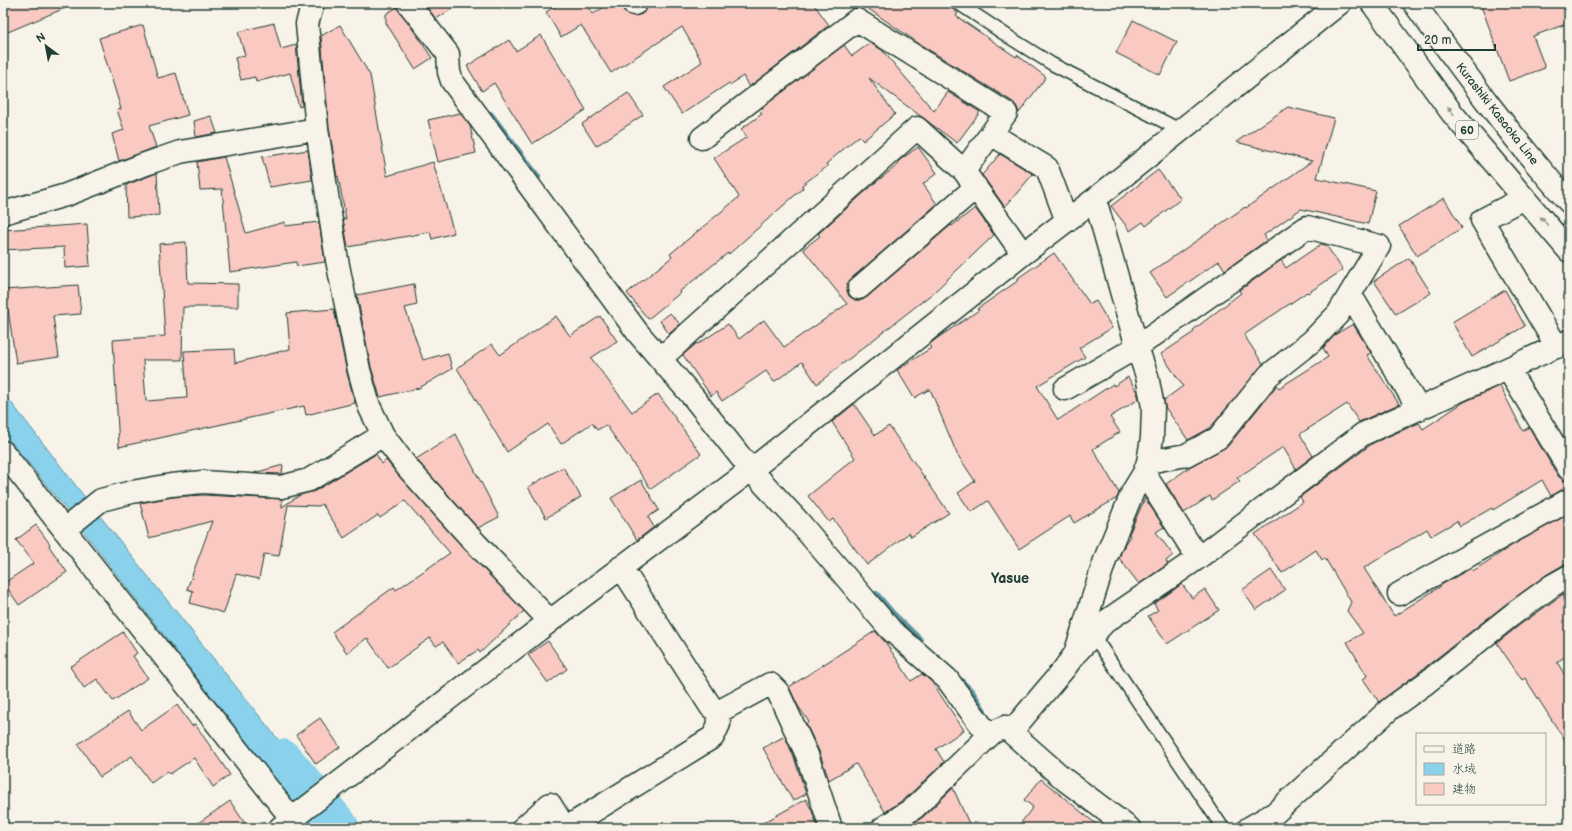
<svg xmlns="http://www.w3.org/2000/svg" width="1572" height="831" font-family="'Balsamiq Sans','Klee One',sans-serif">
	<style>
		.water { fill: #8ad1eb; stroke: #5f96a2 }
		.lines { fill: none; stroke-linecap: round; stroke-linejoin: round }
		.stream { stroke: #5f96a2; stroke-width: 8 }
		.river { stroke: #8ad1eb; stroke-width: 46 }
		.building { fill: #f9c9c2; stroke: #1f3d34 }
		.lane-casing { stroke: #1f3d34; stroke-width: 15 }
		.street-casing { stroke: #1f3d34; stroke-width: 25 }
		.primary-casing { stroke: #1f3d34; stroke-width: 25 }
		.lane { stroke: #f7f3e8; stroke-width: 12 }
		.street { stroke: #f7f3e8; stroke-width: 22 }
		.primary { stroke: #f7f3e8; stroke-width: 22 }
		.oneway { fill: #8b988e }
		.labels { text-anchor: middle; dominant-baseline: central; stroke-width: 4; stroke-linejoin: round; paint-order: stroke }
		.shield { fill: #f7f3e8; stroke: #60746a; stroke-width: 1 }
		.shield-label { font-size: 11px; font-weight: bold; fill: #1f3d34 }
		.street-label { font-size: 12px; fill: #1f3d34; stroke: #f7f3e8 }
		.quarter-label { font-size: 14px; font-weight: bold; fill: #1f3d34; stroke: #f7f3e8 }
	</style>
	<rect width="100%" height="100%" fill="#f7f3e8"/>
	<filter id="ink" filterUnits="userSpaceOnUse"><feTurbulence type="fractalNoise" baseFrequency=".025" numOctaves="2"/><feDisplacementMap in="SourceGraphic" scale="8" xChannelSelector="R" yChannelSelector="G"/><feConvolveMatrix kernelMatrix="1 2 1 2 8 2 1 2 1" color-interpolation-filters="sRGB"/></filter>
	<g filter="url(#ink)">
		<path class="water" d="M 3,392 L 84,496 L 316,787 L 304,796 L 287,794 L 66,509 L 3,432 Z
			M 336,814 L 348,828 L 318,828 Z"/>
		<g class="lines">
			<path class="stream" d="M 490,115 L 537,177
				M 876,595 L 893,615 L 919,640
				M 960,681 L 971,692 L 983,711"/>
			<path class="river" d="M 281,762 L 336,828"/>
		</g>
		<path class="building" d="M 3,3 L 77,3 L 3,34 Z
			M 424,3 L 462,3 L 436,19 Z
			M 560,3 L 587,3 L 593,14 L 610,3 L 622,3 L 623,9 L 627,14 L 634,16 L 642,14 L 646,10 L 648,3 L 813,3 L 829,25 L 749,87 L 743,76 L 730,85 L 729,83 L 682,114 L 664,87 L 702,62 L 682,27 L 611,73 L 581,25 L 561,37 L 546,12 Z
			M 860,3 L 943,3 L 958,13 L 956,16 L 1016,57 L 1017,55 L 1046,77 L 1019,113 L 1017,107 L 1013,102 L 921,45 Z
			M 1480,3 L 1569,3 L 1569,23 L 1533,36 L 1545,68 L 1509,81 Z
			M 397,7 L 416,34 L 432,58 L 415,69 L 386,23 L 386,14 Z
			M 1133,20 L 1177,42 L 1160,75 L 1116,53 Z
			M 274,23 L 281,49 L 296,45 L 302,106 L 299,107 L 290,73 L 256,82 L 255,77 L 241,80 L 235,58 L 245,55 L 238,32 Z
			M 143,25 L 158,78 L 176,73 L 188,115 L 149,126 L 156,147 L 119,161 L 112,134 L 124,130 L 117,110 L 121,109 L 99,38 Z
			M 340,25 L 370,75 L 387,176 L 433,162 L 454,233 L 432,239 L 430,232 L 348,247 L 343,219 L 346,219 L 338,176 L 337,177 L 329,127 L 321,36 Z
			M 541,35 L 586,110 L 532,144 L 494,83 L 482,91 L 467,66 L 509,40 L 516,51 Z
			M 870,43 L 882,50 L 934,111 L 948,92 L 980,112 L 957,143 L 869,78 L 895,114 L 863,141 L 859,136 L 826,164 L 828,166 L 802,185 L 803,188 L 748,237 L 729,254 L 728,253 L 679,292 L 680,293 L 648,319 L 627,293 L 672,257 L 670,254 L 739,197 L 714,158 L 747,137 L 741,129 L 762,114 L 760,112 L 763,109 L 762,108 L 844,45 L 852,56 Z
			M 628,93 L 643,115 L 596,146 L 582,124 Z
			M 1288,107 L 1334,118 L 1317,178 L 1376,191 L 1368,224 L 1301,209 L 1264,235 L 1267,240 L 1225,270 L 1219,261 L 1167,297 L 1150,273 L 1245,207 L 1246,208 L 1312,161 L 1236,142 Z
			M 460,113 L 470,126 L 476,153 L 438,162 L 428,120 Z
			M 211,116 L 217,133 L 196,137 L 194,121 Z
			M 918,147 L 937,173 L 923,184 L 937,204 L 851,279 L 847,284 L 847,291 L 849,296 L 855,300 L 862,300 L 867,297 L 951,225 L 952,226 L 975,208 L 994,235 L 933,293 L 817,384 L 802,362 L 774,382 L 766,371 L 722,401 L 716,392 L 711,396 L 683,355 L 697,343 L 698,344 L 728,324 L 739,339 L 764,320 L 784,347 L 847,304 L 803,249 L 820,236 L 818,234 L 876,182 L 899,164 L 897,163 L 900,160 Z
			M 308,150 L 312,180 L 270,187 L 262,157 Z
			M 1000,154 L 1033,174 L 1005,207 L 982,175 Z
			M 224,157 L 246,233 L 285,222 L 285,226 L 319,222 L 325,262 L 297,266 L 296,262 L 230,272 L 222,189 L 200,190 L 197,162 Z
			M 1158,170 L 1181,199 L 1146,226 L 1143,222 L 1130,231 L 1111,206 Z
			M 157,173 L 159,215 L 127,217 L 126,185 Z
			M 1444,198 L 1462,228 L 1417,256 L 1399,226 Z
			M 87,224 L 90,266 L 65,268 L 64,247 L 3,250 L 3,230 Z
			M 186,242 L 188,283 L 238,284 L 238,307 L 183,307 L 182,360 L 143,360 L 146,401 L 187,398 L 184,351 L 234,349 L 235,363 L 290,349 L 287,313 L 334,309 L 347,373 L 355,403 L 306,415 L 304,406 L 119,447 L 113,340 L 165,336 L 159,244 Z
			M 1321,244 L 1326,245 L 1343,270 L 1308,293 L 1307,292 L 1244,335 L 1263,364 L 1210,428 L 1188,440 L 1165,407 L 1164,400 L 1183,386 L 1161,354 L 1194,332 L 1193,330 L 1241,293 L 1239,291 L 1281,260 L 1286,268 Z
			M 1054,253 L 1090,304 L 1096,301 L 1112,328 L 1079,348 L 1085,357 L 1037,386 L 1058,420 L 1113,384 L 1114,386 L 1128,377 L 1137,392 L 1139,399 L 1110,417 L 1120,432 L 1093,449 L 1119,493 L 1117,498 L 1074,523 L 1070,516 L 1019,549 L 988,501 L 971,512 L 958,493 L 975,481 L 957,454 L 930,389 L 914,398 L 897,370 L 931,348 L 929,345 L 936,339 L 979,310 L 977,309 L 1019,280 L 1018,278 Z
			M 1409,258 L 1431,293 L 1396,314 L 1374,281 Z
			M 414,284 L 417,305 L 405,308 L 423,360 L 448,353 L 452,369 L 419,388 L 380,397 L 371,367 L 357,295 Z
			M 78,285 L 81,314 L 53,316 L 59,357 L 16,363 L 8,310 L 3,311 L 3,290 Z
			M 1505,290 L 1525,326 L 1472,357 L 1452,322 Z
			M 670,313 L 680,324 L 669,334 L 660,321 Z
			M 556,316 L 570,336 L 600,316 L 617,341 L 591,358 L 632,412 L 658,394 L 701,454 L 651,489 L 606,425 L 597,430 L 592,423 L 561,444 L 548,424 L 507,452 L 457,368 L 492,344 L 500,355 Z
			M 1353,324 L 1371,353 L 1367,355 L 1399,404 L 1359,422 L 1347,404 L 1300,434 L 1313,456 L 1296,469 L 1283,447 L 1237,478 L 1240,481 L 1212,500 L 1210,496 L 1184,513 L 1166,484 L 1191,466 L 1228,446 L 1277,385 L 1279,388 L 1328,357 L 1323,348 L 1336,334 Z
			M 1500,386 L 1523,431 L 1529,427 L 1558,476 L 1563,480 L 1567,481 L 1569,488 L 1563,489 L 1551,496 L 1542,480 L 1493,510 L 1492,508 L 1460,526 L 1457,521 L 1431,536 L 1427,529 L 1364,568 L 1394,616 L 1441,586 L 1441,585 L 1471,568 L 1473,571 L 1514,544 L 1569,514 L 1569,564 L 1563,565 L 1546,575 L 1506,604 L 1418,673 L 1379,702 L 1363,679 L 1367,676 L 1347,642 L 1363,633 L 1347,611 L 1351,602 L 1325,558 L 1322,560 L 1316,550 L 1282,573 L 1255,534 L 1303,502 L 1300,497 L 1373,443 L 1419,423 L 1423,429 L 1464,402 Z
			M 854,404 L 875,435 L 889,426 L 949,513 L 911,537 L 909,533 L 867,565 L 833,519 L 829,522 L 808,496 L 855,458 L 832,422 Z
			M 456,434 L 499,517 L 478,528 L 416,459 Z
			M 376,454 L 382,464 L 386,460 L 398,475 L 458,542 L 524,611 L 480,653 L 478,650 L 458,663 L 443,642 L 436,646 L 430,638 L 388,668 L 367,638 L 347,653 L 332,632 L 394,587 L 396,590 L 450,553 L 405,501 L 380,518 L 378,515 L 344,538 L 322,504 L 319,506 L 288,505 L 279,556 L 264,554 L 259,579 L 236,574 L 224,613 L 190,603 L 193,591 L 187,589 L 212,521 L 149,538 L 140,503 L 173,497 L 203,495 L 282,499 L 282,507 L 300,495 L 315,491 Z
			M 283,465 L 282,474 L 254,473 Z
			M 563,467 L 581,497 L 546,518 L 528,487 Z
			M 641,480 L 659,510 L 648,517 L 654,527 L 637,540 L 611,498 Z
			M 1145,498 L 1164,527 L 1156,532 L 1173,555 L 1166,561 L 1168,564 L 1139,584 L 1119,558 L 1123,548 L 1126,546 L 1124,545 L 1130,536 L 1129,534 Z
			M 36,525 L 50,544 L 49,546 L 67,572 L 19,605 L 4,583 L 34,563 L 16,540 Z
			M 1271,570 L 1285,590 L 1256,610 L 1242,590 Z
			M 1182,584 L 1192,598 L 1205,589 L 1219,610 L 1167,644 L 1148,616 L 1158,610 L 1154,604 Z
			M 1569,590 L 1569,654 L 1557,662 L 1569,682 L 1569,747 L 1525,678 L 1522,680 L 1497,643 L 1521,624 Z
			M 875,631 L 886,643 L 911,681 L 922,674 L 931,681 L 964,730 L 936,749 L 944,762 L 906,798 L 885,812 L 856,764 L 829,780 L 819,751 L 806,724 L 809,722 L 798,706 L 789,687 Z
			M 123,632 L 137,653 L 133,656 L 148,678 L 113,701 L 97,679 L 84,688 L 70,667 Z
			M 548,641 L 567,669 L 548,683 L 528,655 Z
			M 177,705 L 192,726 L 195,724 L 230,775 L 213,787 L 194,758 L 170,774 L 168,771 L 151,783 L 132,756 L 100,777 L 78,744 L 128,711 L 141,730 Z
			M 320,718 L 340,747 L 316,764 L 296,735 Z
			M 785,736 L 795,760 L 806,794 L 793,801 L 763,748 Z
			M 1041,779 L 1101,828 L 1017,828 L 1033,807 L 1024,800 Z
			M 953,788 L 971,828 L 906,828 L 923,817 Z
			M 806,799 L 812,811 L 818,828 L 754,828 Z
			M 230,801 L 248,828 L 191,828 Z"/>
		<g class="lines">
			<defs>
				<path id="lane" d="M 958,3 L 1012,39 L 1052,64 L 1180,130
					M 1093,635 L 1223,828"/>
				<path id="street" d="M 313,3 L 307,24 L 317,129 L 337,260 L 359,370 L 369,406 L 383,435 L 407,467 L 467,534 L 550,621
					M 408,3 L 448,54 L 449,72 L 452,81 L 638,333 L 694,398 L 751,470 L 798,521 L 890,629 L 947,679 L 989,736
					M 634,4 L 636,3
					M 991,134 L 1047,168 L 1067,221
					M 702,138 L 857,20 L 1006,113 L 964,171
					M 1524,198 L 1482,220 L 1557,347
					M 3,213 L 66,195 L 140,166 L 180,152 L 317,129
					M 859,288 L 976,187
					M 1350,294 L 1419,409
					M 660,359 L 917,128 L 964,171 L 1023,254
					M 1508,369 L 1569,469
					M 1065,389 L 1137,347 L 1307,227 L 1379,246 L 1338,314 L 1312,341 L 1269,375 L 1218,438 L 1186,455 L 1148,462
					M 3,452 L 299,828
					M 1144,473 L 1198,558
					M 64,530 L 101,500 L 132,492 L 171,485 L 203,482 L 281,487 L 309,480 L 383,435
					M 621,567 L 711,707 L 718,712 L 770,684 L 778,692 L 807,755 L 831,828
					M 1399,594 L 1569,500
					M 1075,654 L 1105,622 L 1198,558 L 1363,434 L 1569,341
					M 1011,732 L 1064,669 L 1075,654 L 1106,557 L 1133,491 L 1144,473 L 1148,462 L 1152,438 L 1153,407 L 1147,376 L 1137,347 L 1095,199
					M 280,828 L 550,621 L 751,470 L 1023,254 L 1095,199 L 1340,3
					M 523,828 L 550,804 L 565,828
					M 566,828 L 713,737 L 719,724 L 718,712
					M 883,828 L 914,808 L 992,733 L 1005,727 L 1065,780 L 1129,828
					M 1249,828 L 1275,813 L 1391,708 L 1426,683 L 1513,614 L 1553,585 L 1569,576"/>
				<path id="primary" d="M 1372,3 L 1452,113 L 1569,251
					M 1414,3 C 1463,71 1513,139 1569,202"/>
			</defs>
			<use href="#lane" class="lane-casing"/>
			<use href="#street" class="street-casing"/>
			<use href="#primary" class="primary-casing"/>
			<use href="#lane" class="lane"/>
			<use href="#street" class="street"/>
			<use href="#primary" class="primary"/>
		</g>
		<defs><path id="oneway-solid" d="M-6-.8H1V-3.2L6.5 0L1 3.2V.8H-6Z"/></defs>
		<g class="oneway">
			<use href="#oneway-solid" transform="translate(1451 111) rotate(-127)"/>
			<use href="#oneway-solid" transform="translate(1544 221) rotate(-131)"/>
		</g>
	</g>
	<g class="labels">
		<rect class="shield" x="1456" y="121" width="22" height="18" rx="3"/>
		<g class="shield-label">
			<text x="1467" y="130">60</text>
		</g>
		<g class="street-label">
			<text transform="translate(1497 114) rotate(52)">Kurashiki Kasaoka Line</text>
		</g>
		<g class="quarter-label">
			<text x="1010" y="578">Yasue</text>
		</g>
	</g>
	<rect width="1572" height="831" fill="none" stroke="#f7f3e8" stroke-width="16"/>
	<rect x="8" y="8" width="1556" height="815" fill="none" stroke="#1f3d34" stroke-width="1.5" filter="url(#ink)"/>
	<rect x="1416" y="733" width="130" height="72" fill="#f7f3e8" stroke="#a1aaa0"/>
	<rect x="1424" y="746" width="20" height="6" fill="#f7f3e8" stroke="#a1aaa0"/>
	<text x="1452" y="753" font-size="12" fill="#1f3d34">道路</text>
	<rect x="1424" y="763" width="20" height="12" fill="#8ad1eb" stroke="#a1aaa0"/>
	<text x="1452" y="773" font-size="12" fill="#1f3d34">水域</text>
	<rect x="1424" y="783" width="20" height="12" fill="#f9c9c2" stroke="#a1aaa0"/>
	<text x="1452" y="793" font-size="12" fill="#1f3d34">建物</text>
	<g transform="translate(46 46) rotate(328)" stroke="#f7f3e8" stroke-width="3" paint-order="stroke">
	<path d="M0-3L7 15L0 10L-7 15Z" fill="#1f3d34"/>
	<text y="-6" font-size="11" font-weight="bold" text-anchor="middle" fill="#1f3d34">N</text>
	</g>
	<path d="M1418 44v6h77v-6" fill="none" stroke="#1f3d34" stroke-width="2"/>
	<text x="1424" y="44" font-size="12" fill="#1f3d34" stroke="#f7f3e8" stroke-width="3" paint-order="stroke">20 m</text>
</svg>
